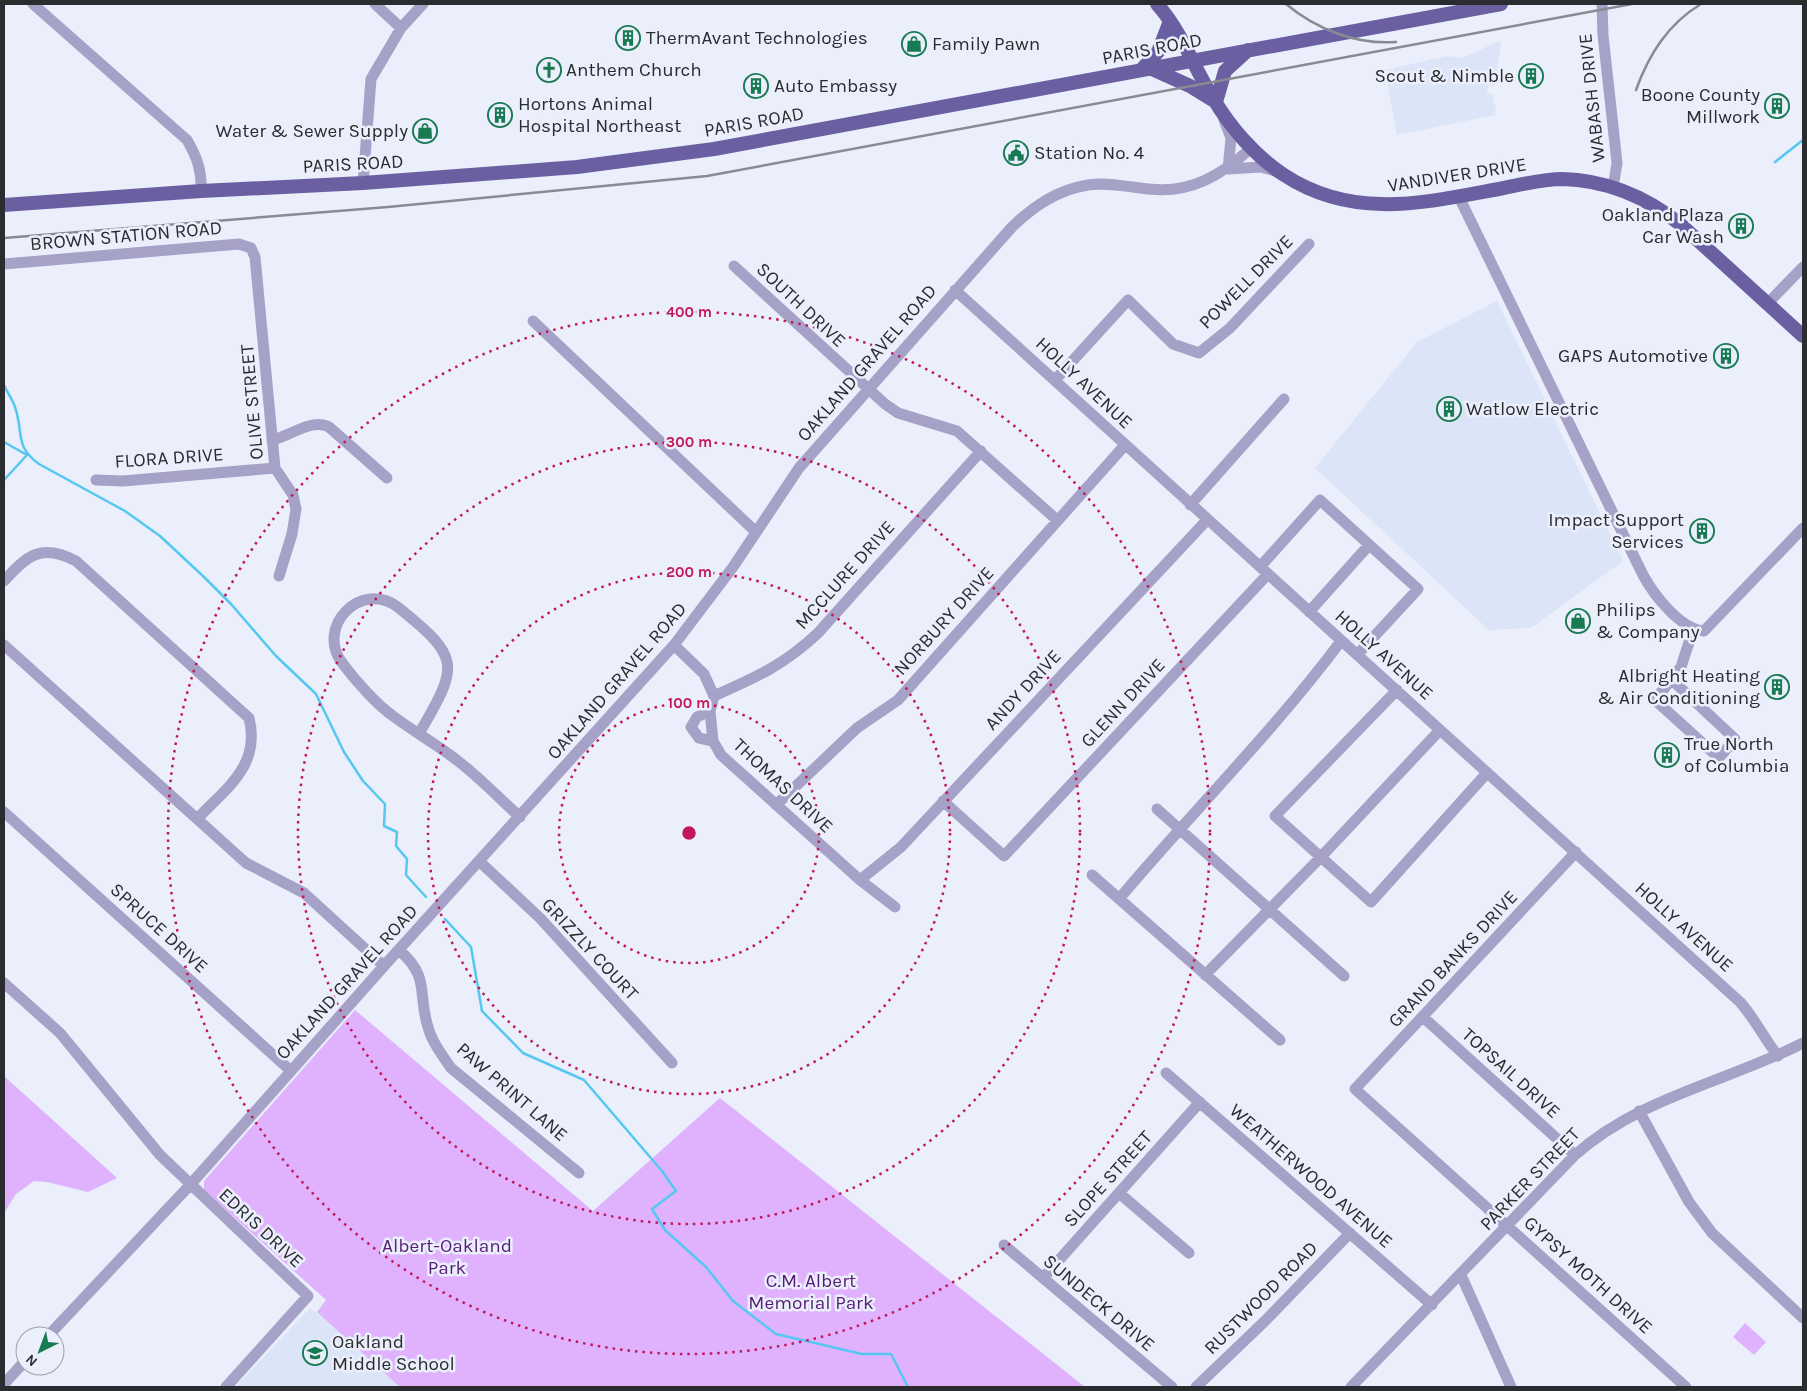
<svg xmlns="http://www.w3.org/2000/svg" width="1807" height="1391" font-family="Karla,sans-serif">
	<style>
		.built { fill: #dce4f7 }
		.green { fill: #e0b2fe }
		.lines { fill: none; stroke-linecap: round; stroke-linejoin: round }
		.stream { stroke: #55c8f2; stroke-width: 2.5 }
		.minor { stroke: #a6a2c7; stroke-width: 11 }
		.major { stroke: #6a60a1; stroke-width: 14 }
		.rail { stroke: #878b92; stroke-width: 2.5 }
		.ring { fill: none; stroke: #c2185b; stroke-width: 2.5; stroke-dasharray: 2.5 5 }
		.labels { text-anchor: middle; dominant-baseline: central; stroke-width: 5; stroke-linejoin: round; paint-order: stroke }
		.poi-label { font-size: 19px; fill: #2a2c30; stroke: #eaeffb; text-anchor: start }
		.street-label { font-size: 19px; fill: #2a2c30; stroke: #eaeffb }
		.park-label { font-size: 19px; fill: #581c76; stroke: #eaeffb }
		.centre { fill: #c2185b; stroke: #eaeffb; stroke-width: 2.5 }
		.ring-label { font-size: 15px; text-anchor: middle; font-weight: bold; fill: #c2185b; stroke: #eaeffb; stroke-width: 5; stroke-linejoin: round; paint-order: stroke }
	</style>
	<rect width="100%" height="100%" fill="#eaeffb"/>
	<path class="built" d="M 1497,42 L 1501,43 L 1495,86 L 1488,85 L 1487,93 L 1494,95 L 1493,104 L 1496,105 L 1495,115 L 1397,135 L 1385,70 L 1447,56 L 1463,58 Z
		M 1497,301 L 1623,561 L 1531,628 L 1489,630 L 1315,468 L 1417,342 Z
		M 310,1308 L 325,1319 L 400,1387 L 235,1387 Z"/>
	<path class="green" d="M 355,1010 L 593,1211 L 720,1098 L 1085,1387 L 400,1387 L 317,1312 L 326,1300 L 204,1190 L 204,1181 Z
		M 4,1076 L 117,1178 L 88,1192 L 47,1182 L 34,1181 L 16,1194 L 4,1213 Z
		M 1745,1323 L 1766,1342 L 1754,1355 L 1733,1337 Z"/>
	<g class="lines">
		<path class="stream" d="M 1775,162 L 1803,140
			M 4,385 C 7,392 13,400 15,407 C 24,433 14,446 39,464 L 125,511 L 160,536 L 203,576 L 231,604 L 276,656 L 316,694 L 344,752 L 363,781 L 385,804 L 384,826 L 397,832 L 396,846 L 407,859 L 406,875 L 426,897
			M 4,442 L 27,455 L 4,480
			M 445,919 L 471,947 L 482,1011 L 523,1053 L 584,1080 L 662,1171 L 676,1191 L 652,1209 L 665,1230 L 706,1267 L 733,1301 L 776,1334 L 862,1354 L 891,1354 L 908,1387"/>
		<path class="minor" d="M 33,4 L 187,140 C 197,157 202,171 201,191
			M 375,4 L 401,28
			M 1602,4 L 1603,35 L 1617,163 L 1613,188
			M 1224,120 L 1231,138 L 1228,169
			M 1228,169 L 1261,167 L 1275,171
			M 363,183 L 371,79 L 401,28 L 423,4
			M 1459,197 L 1643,575 C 1654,595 1680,629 1704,631 L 1803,528
			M 4,264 L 239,244 L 251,248 L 255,257 L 275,468 L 293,495 L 296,509 L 292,534 L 279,576
			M 734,266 L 885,404 L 898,413 L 957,431 L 1057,520
			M 955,290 L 1740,1002 C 1755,1019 1764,1038 1778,1056
			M 1768,303 L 1803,267
			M 533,321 L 756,532
			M 1055,380 L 1128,300 L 1173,344 L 1199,353 L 1230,328 L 1309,244
			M 272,440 C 290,436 312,418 329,427 L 387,478
			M 96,480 L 123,481 L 275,468
			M 1190,505 L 1284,399
			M 1260,567 L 1320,500 L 1418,589 L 1357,655
			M 4,581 C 27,555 42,543 76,561 L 249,718 C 261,766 226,788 197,819
			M 1309,612 L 1369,545
			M 4,645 L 246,863 L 304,893 L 384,966
			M 674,645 L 704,674 L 714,696 L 710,711 L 713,741 L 721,755 L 860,880 L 895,907
			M 1672,680 L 1735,739 L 1719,758 L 1655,700 L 1681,667 L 1693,630
			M 1397,690 L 1275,816 L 1371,902 L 1486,774
			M 714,696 C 757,677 784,665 818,633 L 981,451
			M 710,711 L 697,717 L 691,727 L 699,738 L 713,741
			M 420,732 C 459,665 461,658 399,608 C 361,578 314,628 343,664 C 355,680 376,704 393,716 C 414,732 437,744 458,761 C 480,778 499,798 520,817
			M 943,801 L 1004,856 L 1268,574
			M 776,805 L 857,728 L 898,700 L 1125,445
			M 1157,809 L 1344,976
			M 4,812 L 291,1071
			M 1576,852 L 1355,1089 L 1686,1387
			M 479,861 L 540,918 L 672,1063
			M 1092,875 L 1280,1040
			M 860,880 L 901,847 L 1207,520
			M 1119,899 C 1192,812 1273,732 1341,641
			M 399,950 C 431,978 417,993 428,1027 C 432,1042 442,1055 451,1068 L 579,1173
			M 1205,975 L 1320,858 L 1440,730
			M 4,983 L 60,1033 L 160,1155 L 308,1296 L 226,1387
			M 1423,1017 L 1575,1155
			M 1166,1073 L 1432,1305
			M 1639,1111 L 1689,1202 L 1712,1233 L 1803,1318
			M 1119,1193 L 1189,1253
			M 1004,1245 L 1172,1387
			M 1461,1275 L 1511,1387
			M 1043,1278 L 1200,1102
			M 48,1336 L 190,1185 L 384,966 L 674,645 L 733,567 L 799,468 L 1012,227 C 1034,206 1057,190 1088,185 C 1108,182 1129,187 1149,189 C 1190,194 1222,175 1251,148
			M 4,1384 L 25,1361
			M 1196,1387 L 1266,1320 L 1350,1233
			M 1351,1387 L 1575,1155 C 1640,1097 1727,1082 1803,1043"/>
		<path class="major" d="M 1157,4 C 1182,32 1193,66 1213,98 C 1230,127 1255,156 1284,175 C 1353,220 1423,203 1499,189 C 1519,185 1542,179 1562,179 C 1606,180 1646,197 1680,224 L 1803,336
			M 1150,68 L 1190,86 L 1216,102 L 1225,71 L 1248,50
			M 1141,70 L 1158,52 L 1170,21
			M 4,205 L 201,191 L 363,183 L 577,167 L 714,149 L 1501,4"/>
		<path class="rail" d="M 1286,4 C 1316,29 1356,45 1396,42
			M 1636,90 C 1649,54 1668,24 1701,4
			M 4,238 L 388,207 L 707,176 L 1632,4"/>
	</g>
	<g class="ring">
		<circle cx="689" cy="833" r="130"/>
		<circle cx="689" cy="833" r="261"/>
		<circle cx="689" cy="833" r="391"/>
		<circle cx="689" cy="833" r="521"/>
	</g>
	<defs>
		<symbol id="building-ring" viewBox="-11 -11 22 22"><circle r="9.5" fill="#eaeffb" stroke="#187a52" stroke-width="1.5"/><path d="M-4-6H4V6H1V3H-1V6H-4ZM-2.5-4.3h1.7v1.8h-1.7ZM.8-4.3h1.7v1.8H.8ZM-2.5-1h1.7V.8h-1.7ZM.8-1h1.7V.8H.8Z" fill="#187a52"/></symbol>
		<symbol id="shop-ring" viewBox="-11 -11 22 22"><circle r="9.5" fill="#eaeffb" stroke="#187a52" stroke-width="1.5"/><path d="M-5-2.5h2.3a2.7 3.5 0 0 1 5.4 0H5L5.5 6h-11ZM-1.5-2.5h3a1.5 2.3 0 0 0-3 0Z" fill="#187a52"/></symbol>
		<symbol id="church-ring" viewBox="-11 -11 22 22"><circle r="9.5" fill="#eaeffb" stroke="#187a52" stroke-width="1.5"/><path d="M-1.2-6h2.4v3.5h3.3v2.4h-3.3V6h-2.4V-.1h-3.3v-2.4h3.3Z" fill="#187a52"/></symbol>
		<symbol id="civic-ring" viewBox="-11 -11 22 22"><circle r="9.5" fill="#eaeffb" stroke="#187a52" stroke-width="1.5"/><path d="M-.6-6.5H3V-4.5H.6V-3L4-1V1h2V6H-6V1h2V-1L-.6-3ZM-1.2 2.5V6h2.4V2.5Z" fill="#187a52"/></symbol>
		<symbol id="school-ring" viewBox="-11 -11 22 22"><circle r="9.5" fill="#eaeffb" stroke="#187a52" stroke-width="1.5"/><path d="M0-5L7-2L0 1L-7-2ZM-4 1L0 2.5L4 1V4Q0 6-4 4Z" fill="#187a52"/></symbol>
	</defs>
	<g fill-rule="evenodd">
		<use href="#building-ring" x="614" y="24" width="28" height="28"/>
		<use href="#shop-ring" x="900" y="30" width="28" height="28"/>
		<use href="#church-ring" x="535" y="56" width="28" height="28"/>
		<use href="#building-ring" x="1517" y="62" width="28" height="28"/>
		<use href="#building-ring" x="742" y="72" width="28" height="28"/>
		<use href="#building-ring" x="1763" y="92" width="28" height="28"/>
		<use href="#building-ring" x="486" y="101" width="28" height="28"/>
		<use href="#shop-ring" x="411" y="117" width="28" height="28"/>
		<use href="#civic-ring" x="1002" y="139" width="28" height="28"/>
		<use href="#building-ring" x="1727" y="212" width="28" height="28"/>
		<use href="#building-ring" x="1712" y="342" width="28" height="28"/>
		<use href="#building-ring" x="1435" y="395" width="28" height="28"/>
		<use href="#building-ring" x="1688" y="517" width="28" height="28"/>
		<use href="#shop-ring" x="1564" y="607" width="28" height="28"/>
		<use href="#building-ring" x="1763" y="673" width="28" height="28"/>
		<use href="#building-ring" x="1653" y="741" width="28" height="28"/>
		<use href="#school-ring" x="301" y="1339" width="28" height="28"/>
	</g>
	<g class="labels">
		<g class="poi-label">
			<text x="646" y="38">ThermAvant Technologies</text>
			<text x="932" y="44">Family Pawn</text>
			<text x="566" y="70">Anthem Church</text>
			<text x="1514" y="76" text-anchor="end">Scout &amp; Nimble</text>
			<text x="774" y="86">Auto Embassy</text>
			<text x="1760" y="95" text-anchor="end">Boone County<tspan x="1760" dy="22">Millwork</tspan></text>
			<text x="518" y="104">Hortons Animal<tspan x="518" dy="22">Hospital Northeast</tspan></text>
			<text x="408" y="131" text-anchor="end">Water &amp; Sewer Supply</text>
			<text x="1034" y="153">Station No. 4</text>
			<text x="1724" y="215" text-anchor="end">Oakland Plaza<tspan x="1724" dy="22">Car Wash</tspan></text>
			<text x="1708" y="356" text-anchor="end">GAPS Automotive</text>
			<text x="1466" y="409">Watlow Electric</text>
			<text x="1684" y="520" text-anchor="end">Impact Support<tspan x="1684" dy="22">Services</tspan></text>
			<text x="1596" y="610">Philips<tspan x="1596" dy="22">&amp; Company</tspan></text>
			<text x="1760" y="676" text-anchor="end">Albright Heating<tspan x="1760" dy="22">&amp; Air Conditioning</tspan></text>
			<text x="1684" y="744">True North<tspan x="1684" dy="22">of Columbia</tspan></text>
			<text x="332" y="1342">Oakland<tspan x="332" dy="22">Middle School</tspan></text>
		</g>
		<g class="street-label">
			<text transform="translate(1152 49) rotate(-11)">PARIS ROAD</text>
			<text transform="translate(1592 98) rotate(-96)">WABASH DRIVE</text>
			<text transform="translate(754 122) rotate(-10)">PARIS ROAD</text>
			<text transform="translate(353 164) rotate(-3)">PARIS ROAD</text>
			<text transform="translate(1457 175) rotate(-9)">VANDIVER DRIVE</text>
			<text transform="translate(126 236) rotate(-5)">BROWN STATION ROAD</text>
			<text transform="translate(1246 282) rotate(-45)">POWELL DRIVE</text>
			<text transform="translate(801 305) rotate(43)">SOUTH DRIVE</text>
			<text transform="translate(867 363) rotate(-49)">OAKLAND GRAVEL ROAD</text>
			<text transform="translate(1084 383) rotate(43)">HOLLY AVENUE</text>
			<text transform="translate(252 402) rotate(-95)">OLIVE STREET</text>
			<text transform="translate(169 458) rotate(-4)">FLORA DRIVE</text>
			<text transform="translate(845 575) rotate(-48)">MCCLURE DRIVE</text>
			<text transform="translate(944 621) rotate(-48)">NORBURY DRIVE</text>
			<text transform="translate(1384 655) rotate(42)">HOLLY AVENUE</text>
			<text transform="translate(617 681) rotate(-49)">OAKLAND GRAVEL ROAD</text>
			<text transform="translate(1023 690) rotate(-47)">ANDY DRIVE</text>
			<text transform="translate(1123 703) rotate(-47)">GLENN DRIVE</text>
			<text transform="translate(783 786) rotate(43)">THOMAS DRIVE</text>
			<text transform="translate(1684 927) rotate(42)">HOLLY AVENUE</text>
			<text transform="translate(159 928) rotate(42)">SPRUCE DRIVE</text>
			<text transform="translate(590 949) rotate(47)">GRIZZLY COURT</text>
			<text transform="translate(1453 959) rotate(-47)">GRAND BANKS DRIVE</text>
			<text transform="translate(347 982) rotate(-48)">OAKLAND GRAVEL ROAD</text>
			<text transform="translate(1511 1073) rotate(42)">TOPSAIL DRIVE</text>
			<text transform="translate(512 1092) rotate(41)">PAW PRINT LANE</text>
			<text transform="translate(1311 1176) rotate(41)">WEATHERWOOD AVENUE</text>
			<text transform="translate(1108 1179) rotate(-48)">SLOPE STREET</text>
			<text transform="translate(1530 1179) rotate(-46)">PARKER STREET</text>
			<text transform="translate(261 1228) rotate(43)">EDRIS DRIVE</text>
			<text transform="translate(1588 1275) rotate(42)">GYPSY MOTH DRIVE</text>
			<text transform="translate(1261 1298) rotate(-45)">RUSTWOOD ROAD</text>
			<text transform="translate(1099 1303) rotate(40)">SUNDECK DRIVE</text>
		</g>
		<g class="park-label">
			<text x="447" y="1246">Albert-Oakland<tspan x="447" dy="22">Park</tspan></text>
			<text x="811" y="1281">C.M. Albert<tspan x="811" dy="22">Memorial Park</tspan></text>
		</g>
	</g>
	<circle cx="689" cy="833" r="8" class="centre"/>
	<g class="ring-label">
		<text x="689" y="317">400 m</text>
		<text x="689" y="447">300 m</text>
		<text x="689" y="577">200 m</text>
		<text x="689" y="708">100 m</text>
	</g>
	<rect width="1807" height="1391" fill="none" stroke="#2a2c30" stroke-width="10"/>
	<g transform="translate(40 1351) rotate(222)"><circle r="24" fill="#eaeffb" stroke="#9da1aa"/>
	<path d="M0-4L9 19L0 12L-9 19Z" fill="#187a52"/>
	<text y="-8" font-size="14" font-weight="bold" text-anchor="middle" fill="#2a2c30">N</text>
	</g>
</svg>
